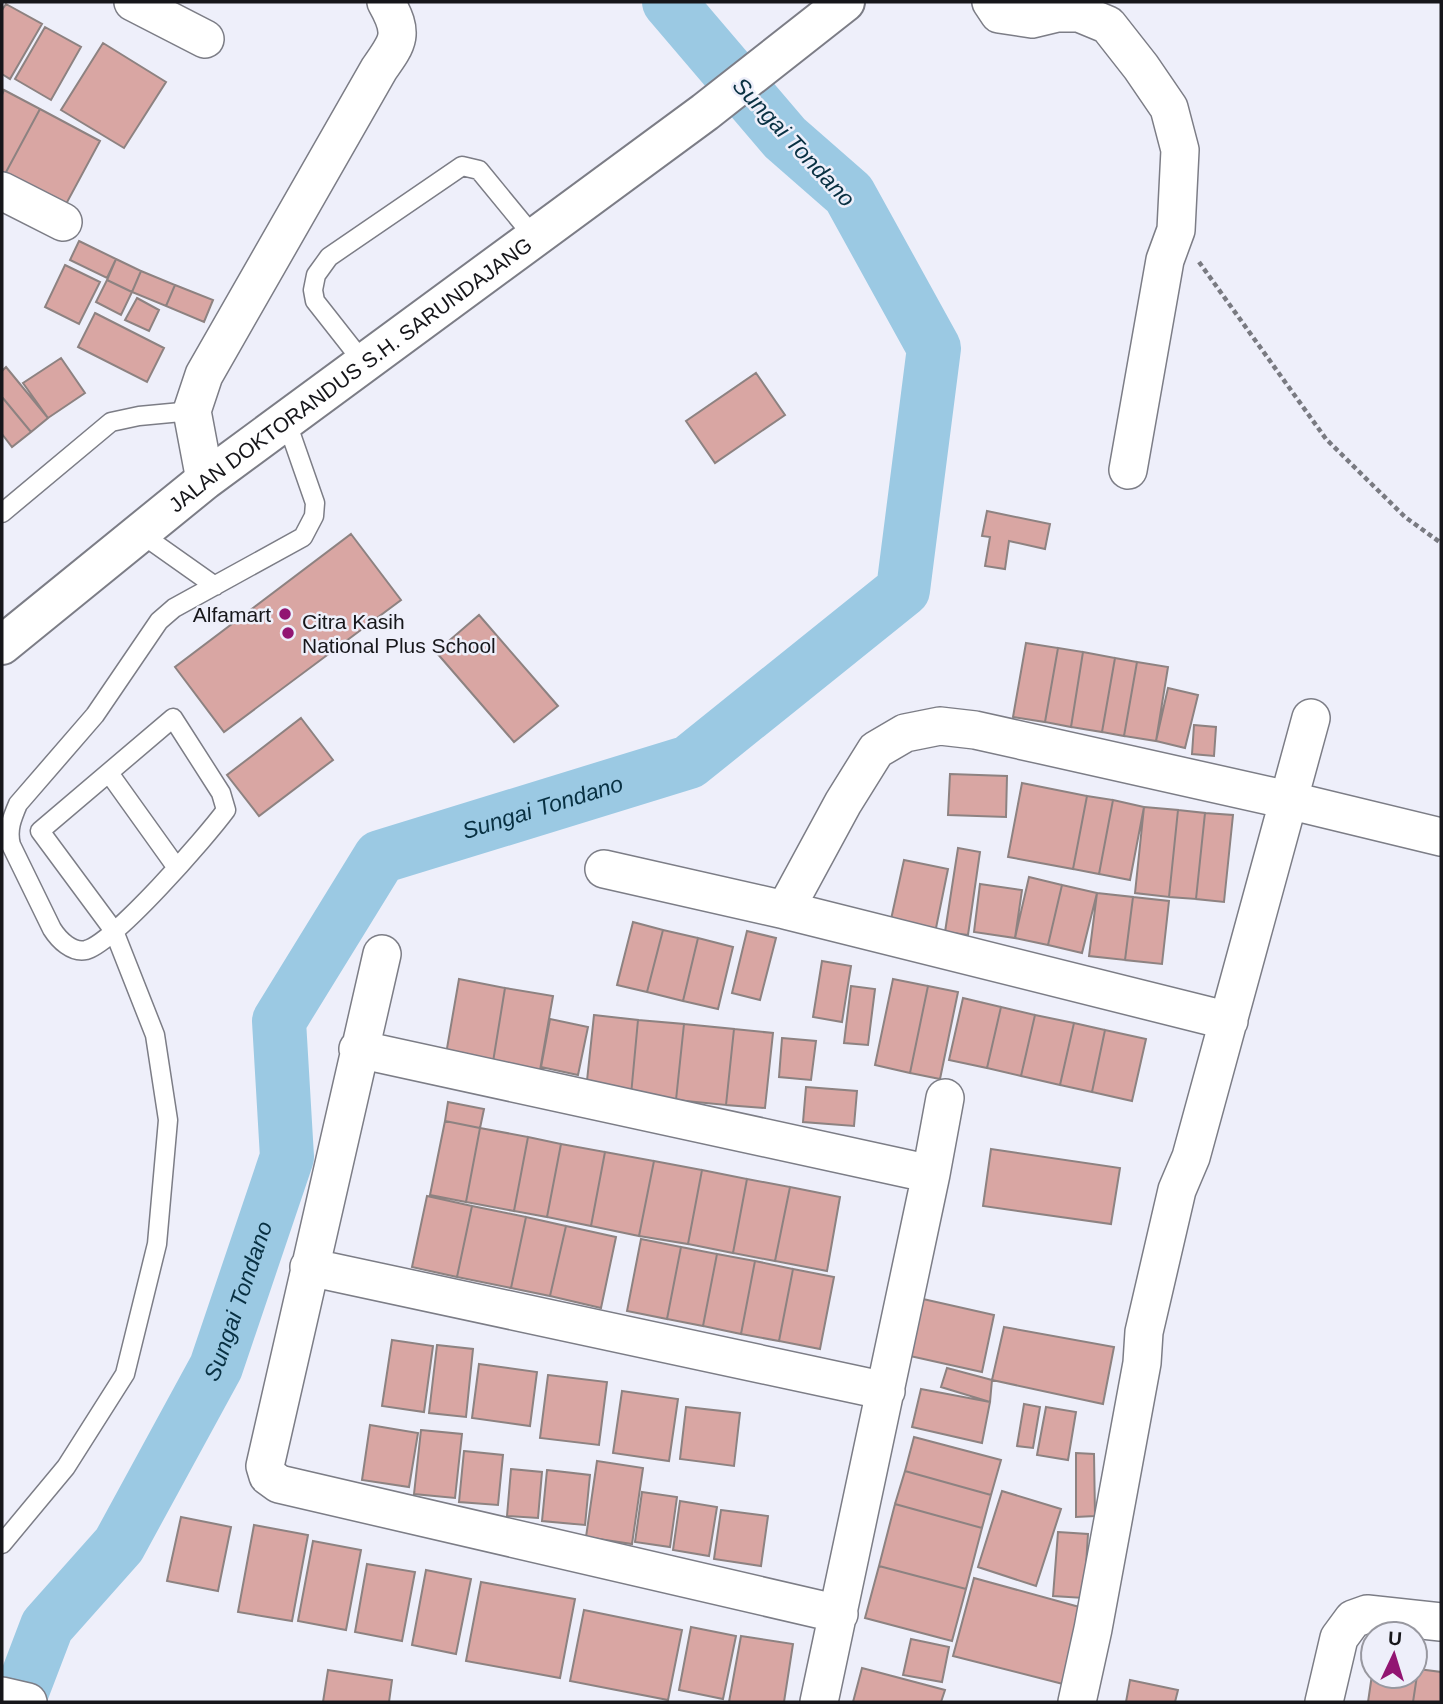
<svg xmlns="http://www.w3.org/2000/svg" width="1443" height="1704" font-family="Helvetica,sans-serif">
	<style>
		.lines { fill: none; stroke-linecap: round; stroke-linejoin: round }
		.river { stroke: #9bc9e3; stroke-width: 54 }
		.building { fill: #d9a6a3; stroke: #8d8281; stroke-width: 2 }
		.lane-casing { stroke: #7c7d86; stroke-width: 21 }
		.street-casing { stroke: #7c7d86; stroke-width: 40 }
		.highway-casing { stroke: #7c7d86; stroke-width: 42 }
		.path { stroke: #797a81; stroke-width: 4.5; stroke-dasharray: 5 3.5; stroke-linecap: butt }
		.lane { stroke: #fff; stroke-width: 18 }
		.street { stroke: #fff; stroke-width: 37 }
		.highway { stroke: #fff; stroke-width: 38 }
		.poi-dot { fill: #921572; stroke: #eeeffa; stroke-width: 2.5 }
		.labels { text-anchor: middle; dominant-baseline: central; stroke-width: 5; stroke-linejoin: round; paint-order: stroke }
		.street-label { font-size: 21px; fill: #16161a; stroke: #eeeffa }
		.poi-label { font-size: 21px; fill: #16161a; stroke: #eeeffa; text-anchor: end }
		.water-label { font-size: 23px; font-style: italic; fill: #083042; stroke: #eeeffa }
	</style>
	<rect width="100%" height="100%" fill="#eeeffa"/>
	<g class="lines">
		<path class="river" id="s1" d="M 18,1702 L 47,1626 L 119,1545 L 216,1367 L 287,1157 L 279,1021 L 380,857 L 689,762 L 903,590 L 934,348 L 849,194 L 785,138 L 669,2"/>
	</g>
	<path class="building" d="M 6,4 L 42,24 L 10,79 L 2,74 L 2,10 Z
		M 45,27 L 81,47 L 51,100 L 15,79 Z
		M 103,43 L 166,82 L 124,148 L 61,110 Z
		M 4,90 L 40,109 L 5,174 L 2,173 L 2,95 Z
		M 40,109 L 100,141 L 65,206 L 5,174 Z
		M 79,241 L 116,259 L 107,278 L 70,260 Z
		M 116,259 L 141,271 L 132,292 L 107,280 Z
		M 65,265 L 100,282 L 79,324 L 45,307 Z
		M 141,271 L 175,285 L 166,306 L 132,292 Z
		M 107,280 L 132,292 L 121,315 L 96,302 Z
		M 175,285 L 213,300 L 204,322 L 166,306 Z
		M 137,298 L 159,310 L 149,331 L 125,320 Z
		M 95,313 L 164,348 L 147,382 L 78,347 Z
		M 61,358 L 85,393 L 48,418 L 23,383 Z
		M 6,367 L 48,418 L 31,432 L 2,397 L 2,371 Z
		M 756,373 L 785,415 L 715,463 L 686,421 Z
		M 2,397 L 31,432 L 12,447 L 2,434 Z
		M 987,511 L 1050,524 L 1045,549 L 1009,541 L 1005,569 L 985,566 L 990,537 L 982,536 Z
		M 351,534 L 401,600 L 224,732 L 175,667 Z
		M 479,615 L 558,706 L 514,742 L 436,652 Z
		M 1026,643 L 1058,648 L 1045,722 L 1013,717 Z
		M 1058,648 L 1083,652 L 1071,727 L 1045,722 Z
		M 1083,652 L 1115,658 L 1102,732 L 1071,727 Z
		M 1115,658 L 1137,662 L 1124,736 L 1102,732 Z
		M 1137,662 L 1168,667 L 1156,741 L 1124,736 Z
		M 1168,688 L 1198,695 L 1185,748 L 1156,741 Z
		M 301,718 L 333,760 L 259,816 L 227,775 Z
		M 1194,725 L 1216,727 L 1214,756 L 1192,754 Z
		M 950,774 L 1007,776 L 1006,817 L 948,815 Z
		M 1022,783 L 1087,796 L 1073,869 L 1008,857 Z
		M 1087,796 L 1113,800 L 1099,874 L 1073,869 Z
		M 1113,800 L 1144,807 L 1130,880 L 1099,874 Z
		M 1144,807 L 1178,810 L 1169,897 L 1135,893 Z
		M 1178,810 L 1205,813 L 1196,899 L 1169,897 Z
		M 1205,813 L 1233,815 L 1224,902 L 1196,899 Z
		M 958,848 L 980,852 L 968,935 L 945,932 Z
		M 904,860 L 948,869 L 935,933 L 890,924 Z
		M 1029,877 L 1062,885 L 1048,945 L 1015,938 Z
		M 980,884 L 1022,890 L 1015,938 L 974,932 Z
		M 1062,885 L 1097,893 L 1082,953 L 1048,945 Z
		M 1097,893 L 1133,897 L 1125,960 L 1089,956 Z
		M 1133,897 L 1169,901 L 1162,964 L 1125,960 Z
		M 633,922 L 663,930 L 647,992 L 617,985 Z
		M 663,930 L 698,938 L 683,1001 L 647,992 Z
		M 747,931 L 776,938 L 760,1000 L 732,993 Z
		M 698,938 L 733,947 L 718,1009 L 683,1001 Z
		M 822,961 L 851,966 L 842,1022 L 813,1017 Z
		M 459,979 L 505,988 L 492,1068 L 445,1060 Z
		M 893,979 L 928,986 L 910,1073 L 875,1065 Z
		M 851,986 L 875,989 L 868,1045 L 844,1043 Z
		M 928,986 L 958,992 L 940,1079 L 910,1073 Z
		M 505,988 L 553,996 L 539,1076 L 492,1068 Z
		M 963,998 L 1001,1007 L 987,1068 L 949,1060 Z
		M 1001,1007 L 1035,1015 L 1021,1076 L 987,1068 Z
		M 594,1015 L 638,1020 L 631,1095 L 586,1090 Z
		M 1035,1015 L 1074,1023 L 1060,1085 L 1021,1076 Z
		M 550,1019 L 588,1027 L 578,1075 L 541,1067 Z
		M 638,1020 L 684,1024 L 676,1100 L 631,1095 Z
		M 1074,1023 L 1105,1030 L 1092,1092 L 1060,1085 Z
		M 684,1024 L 734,1029 L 726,1105 L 676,1100 Z
		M 734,1029 L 773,1033 L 765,1108 L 726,1105 Z
		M 1105,1030 L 1146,1039 L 1132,1101 L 1092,1092 Z
		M 782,1038 L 816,1041 L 811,1080 L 779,1077 Z
		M 806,1087 L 857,1091 L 854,1126 L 803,1122 Z
		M 448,1102 L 484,1109 L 480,1128 L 445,1121 Z
		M 445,1121 L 480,1128 L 466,1202 L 430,1195 Z
		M 480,1128 L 528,1137 L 514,1211 L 466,1202 Z
		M 528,1137 L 561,1144 L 547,1217 L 514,1211 Z
		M 561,1144 L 605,1152 L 591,1226 L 547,1217 Z
		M 991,1149 L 1120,1168 L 1111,1224 L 983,1206 Z
		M 605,1152 L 654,1161 L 639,1236 L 591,1226 Z
		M 654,1161 L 702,1170 L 688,1244 L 639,1236 Z
		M 702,1170 L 747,1179 L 733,1253 L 688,1244 Z
		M 747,1179 L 790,1187 L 775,1261 L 733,1253 Z
		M 790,1187 L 840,1197 L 827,1271 L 775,1261 Z
		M 427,1196 L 472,1206 L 457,1277 L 412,1267 Z
		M 472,1206 L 526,1217 L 511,1288 L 457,1277 Z
		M 526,1217 L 566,1226 L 550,1296 L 511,1288 Z
		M 566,1226 L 616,1237 L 601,1308 L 550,1296 Z
		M 641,1239 L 681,1247 L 667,1319 L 627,1311 Z
		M 681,1247 L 717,1254 L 703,1326 L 667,1319 Z
		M 717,1254 L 755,1261 L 741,1334 L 703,1326 Z
		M 755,1261 L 793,1269 L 779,1341 L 741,1334 Z
		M 793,1269 L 834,1277 L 820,1349 L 779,1341 Z
		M 923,1299 L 994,1315 L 982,1372 L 910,1356 Z
		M 1004,1327 L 1114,1347 L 1103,1404 L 992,1380 Z
		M 392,1340 L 433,1346 L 424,1412 L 382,1406 Z
		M 437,1345 L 473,1349 L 466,1417 L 429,1413 Z
		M 479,1364 L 537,1372 L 530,1426 L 472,1418 Z
		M 947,1368 L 992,1380 L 990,1402 L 941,1387 Z
		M 548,1375 L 607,1382 L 599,1445 L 540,1438 Z
		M 921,1389 L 990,1402 L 982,1443 L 912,1427 Z
		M 622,1391 L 678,1399 L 669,1461 L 613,1453 Z
		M 1024,1404 L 1040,1407 L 1033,1448 L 1017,1446 Z
		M 686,1407 L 740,1413 L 734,1466 L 680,1459 Z
		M 1046,1407 L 1076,1412 L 1068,1460 L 1037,1455 Z
		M 370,1425 L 418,1433 L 409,1487 L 362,1480 Z
		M 421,1430 L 462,1434 L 455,1498 L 414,1494 Z
		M 914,1437 L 1001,1460 L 991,1495 L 905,1471 Z
		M 464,1451 L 503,1455 L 498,1505 L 459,1502 Z
		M 1076,1453 L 1094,1454 L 1095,1516 L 1076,1517 Z
		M 597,1461 L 643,1468 L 632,1544 L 586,1537 Z
		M 511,1469 L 542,1472 L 538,1518 L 507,1516 Z
		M 547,1470 L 590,1475 L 585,1525 L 542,1521 Z
		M 905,1471 L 991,1495 L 982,1528 L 895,1504 Z
		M 1002,1491 L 1061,1509 L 1036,1586 L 978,1567 Z
		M 642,1492 L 677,1497 L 670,1547 L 635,1542 Z
		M 680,1501 L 717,1507 L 709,1556 L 673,1550 Z
		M 895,1504 L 982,1528 L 966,1589 L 879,1566 Z
		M 721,1510 L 768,1516 L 761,1566 L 714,1559 Z
		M 181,1517 L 231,1527 L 218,1591 L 167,1581 Z
		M 254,1525 L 308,1535 L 292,1621 L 238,1612 Z
		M 1058,1532 L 1088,1534 L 1084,1598 L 1053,1596 Z
		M 313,1541 L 361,1550 L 346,1630 L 298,1621 Z
		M 367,1564 L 415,1572 L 402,1641 L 355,1632 Z
		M 879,1566 L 966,1589 L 952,1641 L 865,1618 Z
		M 426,1570 L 471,1579 L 456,1654 L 412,1645 Z
		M 974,1578 L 1083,1608 L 1063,1684 L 953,1656 Z
		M 481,1582 L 575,1599 L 560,1678 L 466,1661 Z
		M 584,1610 L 682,1630 L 668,1700 L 570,1681 Z
		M 691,1627 L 736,1636 L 723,1699 L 679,1690 Z
		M 741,1636 L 793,1644 L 784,1702 L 729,1702 Z
		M 911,1639 L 949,1647 L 942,1682 L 903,1675 Z
		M 862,1668 L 945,1690 L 941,1702 L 853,1702 Z
		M 1373,1668 L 1373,1676 L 1415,1676 L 1415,1668 L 1418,1669 L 1413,1702 L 1368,1702 Z
		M 1418,1669 L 1441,1672 L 1441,1702 L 1413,1702 Z
		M 328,1670 L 392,1680 L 389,1702 L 323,1702 Z
		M 1130,1680 L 1178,1690 L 1175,1702 L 1126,1702 Z"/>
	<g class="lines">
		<defs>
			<path id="lane" d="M 363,362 L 315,301 L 313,290 L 316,275 L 329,257 L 462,166 L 479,170 L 534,237
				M 2,513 L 111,422 L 139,416 L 192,411
				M 140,533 L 215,586
				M 109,773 L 177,868
				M 2,1544 L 66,1467 L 125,1374 L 157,1244 L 168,1120 L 155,1035 L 114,931 L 40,831 L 173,718 L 221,793 L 226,810 C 207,836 114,943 86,950 C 72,953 59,940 52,929 L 11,845 C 7,830 12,818 18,804 L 95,715 L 159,621 L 174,608 L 303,537 L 314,516 L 315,503 L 286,420"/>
			<path id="street" d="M 133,2 L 205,39
				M 991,2 L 999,14 L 1032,19 L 1057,13 L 1079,13 L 1108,25 L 1141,67 L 1169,108 L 1180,150 L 1176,230 L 1165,260 L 1128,470
				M 2,191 L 63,222
				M 205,480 L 192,411 L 204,375 L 379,69 C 399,41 404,34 386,2
				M 604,869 L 785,910 L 1229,1021
				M 785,910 L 843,803 L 876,750 L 905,733 L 940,726 L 975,730 L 1288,800 L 1441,837
				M 382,954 L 265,1466 L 268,1476 L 279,1484 L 839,1614
				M 358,1049 L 931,1174 L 819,1702
				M 931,1174 L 945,1098
				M 309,1267 L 886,1391
				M 2,1696 L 28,1702
				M 1077,1702 L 1093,1629 L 1142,1363 L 1144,1332 L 1177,1190 L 1191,1157 L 1311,718
				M 1324,1702 L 1339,1638 L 1353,1619 L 1367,1614 L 1441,1622"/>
			<g id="highway">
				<path id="s2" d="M 2,645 L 205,480 L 705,112 L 845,2"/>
			</g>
		</defs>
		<use href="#lane" class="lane-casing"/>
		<use href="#street" class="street-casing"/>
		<use href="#highway" class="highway-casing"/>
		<path class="path" d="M 1199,262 L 1326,439 L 1405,517 L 1441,543"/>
		<use href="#lane" class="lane"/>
		<use href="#street" class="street"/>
		<use href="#highway" class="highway"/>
	</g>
	<g class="poi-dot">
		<circle cx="285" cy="614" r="7"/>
		<circle cx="288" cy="633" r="7"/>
	</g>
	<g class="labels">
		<g class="street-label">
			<text stroke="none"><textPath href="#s2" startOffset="441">JALAN DOKTORANDUS S.H. SARUNDAJANG</textPath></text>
		</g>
		<g class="poi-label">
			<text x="271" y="614">Alfamart</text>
			<text x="302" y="621" text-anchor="start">Citra Kasih<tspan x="302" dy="24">National Plus School</tspan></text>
		</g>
		<g class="water-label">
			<text transform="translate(794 142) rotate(47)">Sungai Tondano</text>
			<text stroke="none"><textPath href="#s1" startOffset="1113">Sungai Tondano</textPath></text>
			<text stroke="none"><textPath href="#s1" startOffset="462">Sungai Tondano</textPath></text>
		</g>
	</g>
	<rect width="1443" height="1704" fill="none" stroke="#16161a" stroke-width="7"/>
	<g transform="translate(1394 1655) rotate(4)"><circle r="33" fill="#eeeffa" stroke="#9898a0" stroke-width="2"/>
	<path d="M0-5L12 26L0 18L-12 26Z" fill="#921572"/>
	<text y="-10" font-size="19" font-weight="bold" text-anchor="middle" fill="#16161a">U</text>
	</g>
</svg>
